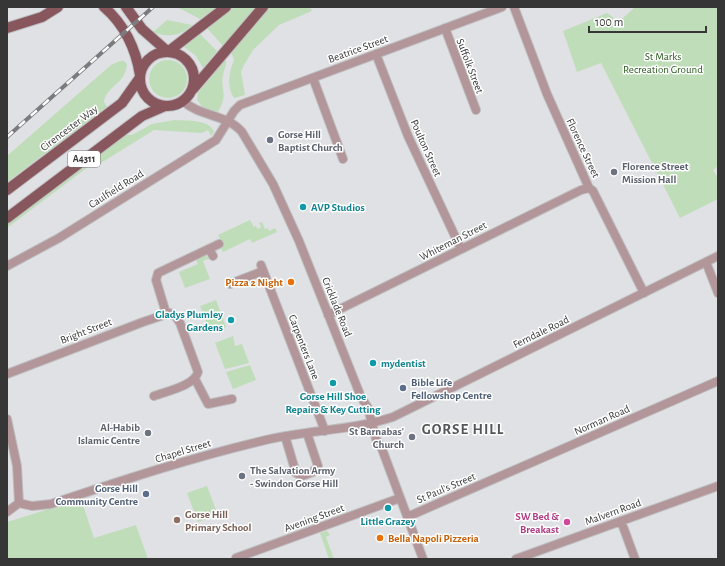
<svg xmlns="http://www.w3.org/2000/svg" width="725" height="566" font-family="'Alegreya Sans',sans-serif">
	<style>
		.green { fill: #c0ddba }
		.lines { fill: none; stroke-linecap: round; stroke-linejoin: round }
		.minor-casing { stroke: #bebfc1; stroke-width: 10 }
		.major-casing { stroke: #bebfc1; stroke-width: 12 }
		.minor { stroke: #b39699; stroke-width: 8 }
		.major { stroke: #88575e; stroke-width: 10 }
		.rail-casing { stroke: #7b7b7d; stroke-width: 4 }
		.rail { stroke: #fff; stroke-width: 2.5; stroke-dasharray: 8; stroke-linecap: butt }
		.worship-dot { fill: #6b7280; stroke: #fff; stroke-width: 1.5 }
		.culture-dot { fill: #0f9aa8; stroke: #fff; stroke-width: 1.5 }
		.food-dot { fill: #e8710a; stroke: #fff; stroke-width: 1.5 }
		.service-dot { fill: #5c6f8a; stroke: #fff; stroke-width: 1.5 }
		.education-dot { fill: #8d6e63; stroke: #fff; stroke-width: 1.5 }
		.hotel-dot { fill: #d1479c; stroke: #fff; stroke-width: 1.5 }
		.labels { text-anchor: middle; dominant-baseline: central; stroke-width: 3; stroke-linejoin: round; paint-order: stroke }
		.shield { fill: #fff; stroke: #727273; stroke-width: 1 }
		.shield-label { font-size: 10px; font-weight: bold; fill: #363637 }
		.street-label { font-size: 11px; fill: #363637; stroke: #fff }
		.park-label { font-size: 11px; fill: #25581a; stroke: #fff }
		.worship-label { font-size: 11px; font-weight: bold; fill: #5b616d; stroke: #fff; text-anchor: start }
		.culture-label { font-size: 11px; font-weight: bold; fill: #0d838f; stroke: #fff; text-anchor: start }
		.food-label { font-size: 11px; font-weight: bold; fill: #c56008; stroke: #fff; text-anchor: end }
		.service-label { font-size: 11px; font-weight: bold; fill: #4e5e75; stroke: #fff; text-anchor: start }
		.education-label { font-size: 11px; font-weight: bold; fill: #785e54; stroke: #fff; text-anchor: start }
		.hotel-label { font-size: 11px; font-weight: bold; fill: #b23c85; stroke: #fff; text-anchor: end }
		.district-label { font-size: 15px; font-weight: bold; letter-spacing: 1px; fill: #555658; stroke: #fff }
	</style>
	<rect width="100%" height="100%" fill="#e0e1e4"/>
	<path class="green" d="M 177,7 L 217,7 L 200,19 Z
		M 234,7 L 258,7 L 223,46 L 206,27 Z
		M 268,7 L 310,7 L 312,11 L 279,25 L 253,50 L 244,65 L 241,72 L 245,95 L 234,98 C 226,86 229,72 234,60 L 231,52 Z
		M 635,7 L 718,7 L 718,166 L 713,170 L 718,178 L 718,199 L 680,218 L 601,63 L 577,72 L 563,31 L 607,13 L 617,20 L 623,18 Z
		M 167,20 L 192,25 C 182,36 166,38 153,32 Z
		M 200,34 L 217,51 L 203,68 L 196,56 L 183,46 Z
		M 226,59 C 227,65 224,69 223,75 C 220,91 229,93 218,112 L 204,109 L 197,100 L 198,93 Z
		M149 79a19 19 0 1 1 38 0a19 19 0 1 1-38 0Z
		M 120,61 L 124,61 L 127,64 C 126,84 106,86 104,102 L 107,107 L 7,182 L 7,156 L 111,65 Z
		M 175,120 C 186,121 210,119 214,132 L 211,136 L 208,130 L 202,133 L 154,130 L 101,163 L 95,165 L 92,164 L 7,228 L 7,223 L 125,135 L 132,135 L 152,124 Z
		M 250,220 L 254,227 L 256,226 L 258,229 L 261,227 L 259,223 L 262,222 L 265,229 L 268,228 L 269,231 L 275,228 L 277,232 L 252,243 L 250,239 L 223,252 L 217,240 L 220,239 L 218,235 Z
		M 203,255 L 210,258 L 203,261 L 210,279 L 185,288 L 179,272 L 198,264 L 195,258 Z
		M 216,300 L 226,327 L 210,333 L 200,306 Z
		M 233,336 L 235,346 L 242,344 L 249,363 L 225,369 L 215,343 Z
		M 250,365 L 256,380 L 233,389 L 226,372 Z
		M 207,486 L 218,515 L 198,522 L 187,493 Z
		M 81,499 L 94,538 L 136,525 L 148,559 L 7,559 L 7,522 Z
		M 327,531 L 330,535 L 326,537 L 334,559 L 329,559 L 320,533 Z"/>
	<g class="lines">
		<defs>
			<path id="minor" d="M 514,7 L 547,94 L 589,188 L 593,191 L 644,293
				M 445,28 L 476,110
				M 376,54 L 408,136 L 461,249
				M 313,78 L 343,159
				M 183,101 C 200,117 227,114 242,132 L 273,184 L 299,241 L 361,397 L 368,408 L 376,439 L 382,449 L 423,559
				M 209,249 L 213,256
				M 706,262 L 718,293
				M 261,265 L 325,431
				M 7,266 L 59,238 L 216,140 L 234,111 L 240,105 L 502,7
				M 230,284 L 263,271
				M 166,313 L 156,280 L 158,273 L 219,244
				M 328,315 L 581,190 L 589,188
				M 7,374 L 143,322 L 170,313 L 176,317 L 180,323 L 198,372 C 194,386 167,391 154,396
				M 195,379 L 208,404 L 232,399
				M 7,419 L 17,466 L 19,503
				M 285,436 L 296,473 L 302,476 L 313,472 L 318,466 L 307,433
				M 7,512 L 19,503 L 32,506 L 51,504 C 123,480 196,456 270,439 C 311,430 353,430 393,417 L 718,256
				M 407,517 L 718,381
				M 621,521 L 635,559
				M 236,558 L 400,498
				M 516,559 L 718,486"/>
			<path id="major" d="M 104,7 C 124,24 136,49 140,75
				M 126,7 L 142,29 L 167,51
				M 7,28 L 42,17 L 58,7
				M 169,51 L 226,7
				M140 79a27 27 0 1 1 54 0a27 27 0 1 1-54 0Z
				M 193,89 L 263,7
				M 7,190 L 122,103 L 139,79
				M 7,218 L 142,116 L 165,106"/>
		</defs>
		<use href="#minor" class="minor-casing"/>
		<use href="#major" class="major-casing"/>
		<use href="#minor" class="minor"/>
		<use href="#major" class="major"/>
		<defs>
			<path id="rail" d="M 7,137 L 153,7"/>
		</defs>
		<use href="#rail" class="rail-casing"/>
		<use href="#rail" class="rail"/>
	</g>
	<g class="worship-dot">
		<circle cx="270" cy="140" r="4"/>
		<circle cx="614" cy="172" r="4"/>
		<circle cx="148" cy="433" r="4"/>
		<circle cx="412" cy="437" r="4"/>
		<circle cx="242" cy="476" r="4"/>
	</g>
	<g class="culture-dot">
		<circle cx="303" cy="207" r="4"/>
		<circle cx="231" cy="320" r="4"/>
		<circle cx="373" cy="363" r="4"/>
		<circle cx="333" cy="383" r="4"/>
		<circle cx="388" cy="508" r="4"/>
	</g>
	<g class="food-dot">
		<circle cx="291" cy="282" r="4"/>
		<circle cx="380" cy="538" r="4"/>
	</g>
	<g class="service-dot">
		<circle cx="403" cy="388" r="4"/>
		<circle cx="146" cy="494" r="4"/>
	</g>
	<circle class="education-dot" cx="177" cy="520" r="4"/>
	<circle class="hotel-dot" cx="567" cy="522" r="4"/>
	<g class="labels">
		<rect class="shield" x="68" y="151" width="32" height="16" rx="3"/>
		<g class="shield-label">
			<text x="84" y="159">A4311</text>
		</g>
		<g class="street-label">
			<text transform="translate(358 49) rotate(-20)">Beatrice Street</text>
			<text transform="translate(470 66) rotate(69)">Suffolk Street</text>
			<text transform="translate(69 128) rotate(-37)">Cirencester Way</text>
			<text transform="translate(426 148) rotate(66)">Poulton Street</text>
			<text transform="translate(583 148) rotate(65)">Florence Street</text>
			<text transform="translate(116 189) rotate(-32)">Caulfield Road</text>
			<text transform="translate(453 241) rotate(-27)">Whiteman Street</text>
			<text transform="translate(337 307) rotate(68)">Cricklade Road</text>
			<text transform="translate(86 331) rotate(-21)">Bright Street</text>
			<text transform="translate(541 332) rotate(-26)">Ferndale Road</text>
			<text transform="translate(304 347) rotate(69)">Carpenters Lane</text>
			<text transform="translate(602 420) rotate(-24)">Norman Road</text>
			<text transform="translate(183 451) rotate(-17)">Chapel Street</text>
			<text transform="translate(446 488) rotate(-23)">St Paul's Street</text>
			<text transform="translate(613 512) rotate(-20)">Malvern Road</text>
			<text transform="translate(314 518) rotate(-20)">Avening Street</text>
		</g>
		<g class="park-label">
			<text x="663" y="56">St Marks<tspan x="663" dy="13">Recreation Ground</tspan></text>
		</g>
		<g class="worship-label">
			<text x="278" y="134">Gorse Hill<tspan x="278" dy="13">Baptist Church</tspan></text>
			<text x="622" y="166">Florence Street<tspan x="622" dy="13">Mission Hall</tspan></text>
			<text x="140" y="427" text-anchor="end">Al-Habib<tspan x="140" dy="13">Islamic Centre</tspan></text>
			<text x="404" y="431" text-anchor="end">St Barnabas'<tspan x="404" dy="13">Church</tspan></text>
			<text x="250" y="470">The Salvation Army<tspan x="250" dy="13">- Swindon Gorse Hill</tspan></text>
		</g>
		<g class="culture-label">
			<text x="311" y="207">AVP Studios</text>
			<text x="223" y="314" text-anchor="end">Gladys Plumley<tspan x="223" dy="13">Gardens</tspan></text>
			<text x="381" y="363">mydentist</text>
			<text x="333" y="396" text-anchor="middle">Gorse Hill Shoe<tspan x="333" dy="13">Repairs &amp; Key Cutting</tspan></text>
			<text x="388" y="521" text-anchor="middle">Little Grazey</text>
		</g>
		<g class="food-label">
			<text x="283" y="282">Pizza 2 Night</text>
			<text x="388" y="538" text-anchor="start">Bella Napoli Pizzeria</text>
		</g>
		<g class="service-label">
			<text x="411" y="382">Bible Life<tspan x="411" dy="13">Fellowshop Centre</tspan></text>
			<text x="138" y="488" text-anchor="end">Gorse Hill<tspan x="138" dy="13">Community Centre</tspan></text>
		</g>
		<g class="education-label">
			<text x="185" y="514">Gorse Hill<tspan x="185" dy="13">Primary School</tspan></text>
		</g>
		<g class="hotel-label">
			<text x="559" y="516">SW Bed &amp;<tspan x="559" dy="13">Breakast</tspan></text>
		</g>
		<g class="district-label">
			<text x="463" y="429">GORSE HILL</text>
		</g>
	</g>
	<rect width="725" height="566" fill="none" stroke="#363637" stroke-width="16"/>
	<path d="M589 26v6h117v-6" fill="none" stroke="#363637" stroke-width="2"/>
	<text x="595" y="26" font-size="12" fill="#363637" stroke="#ffffff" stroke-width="3" paint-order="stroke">100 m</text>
</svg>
